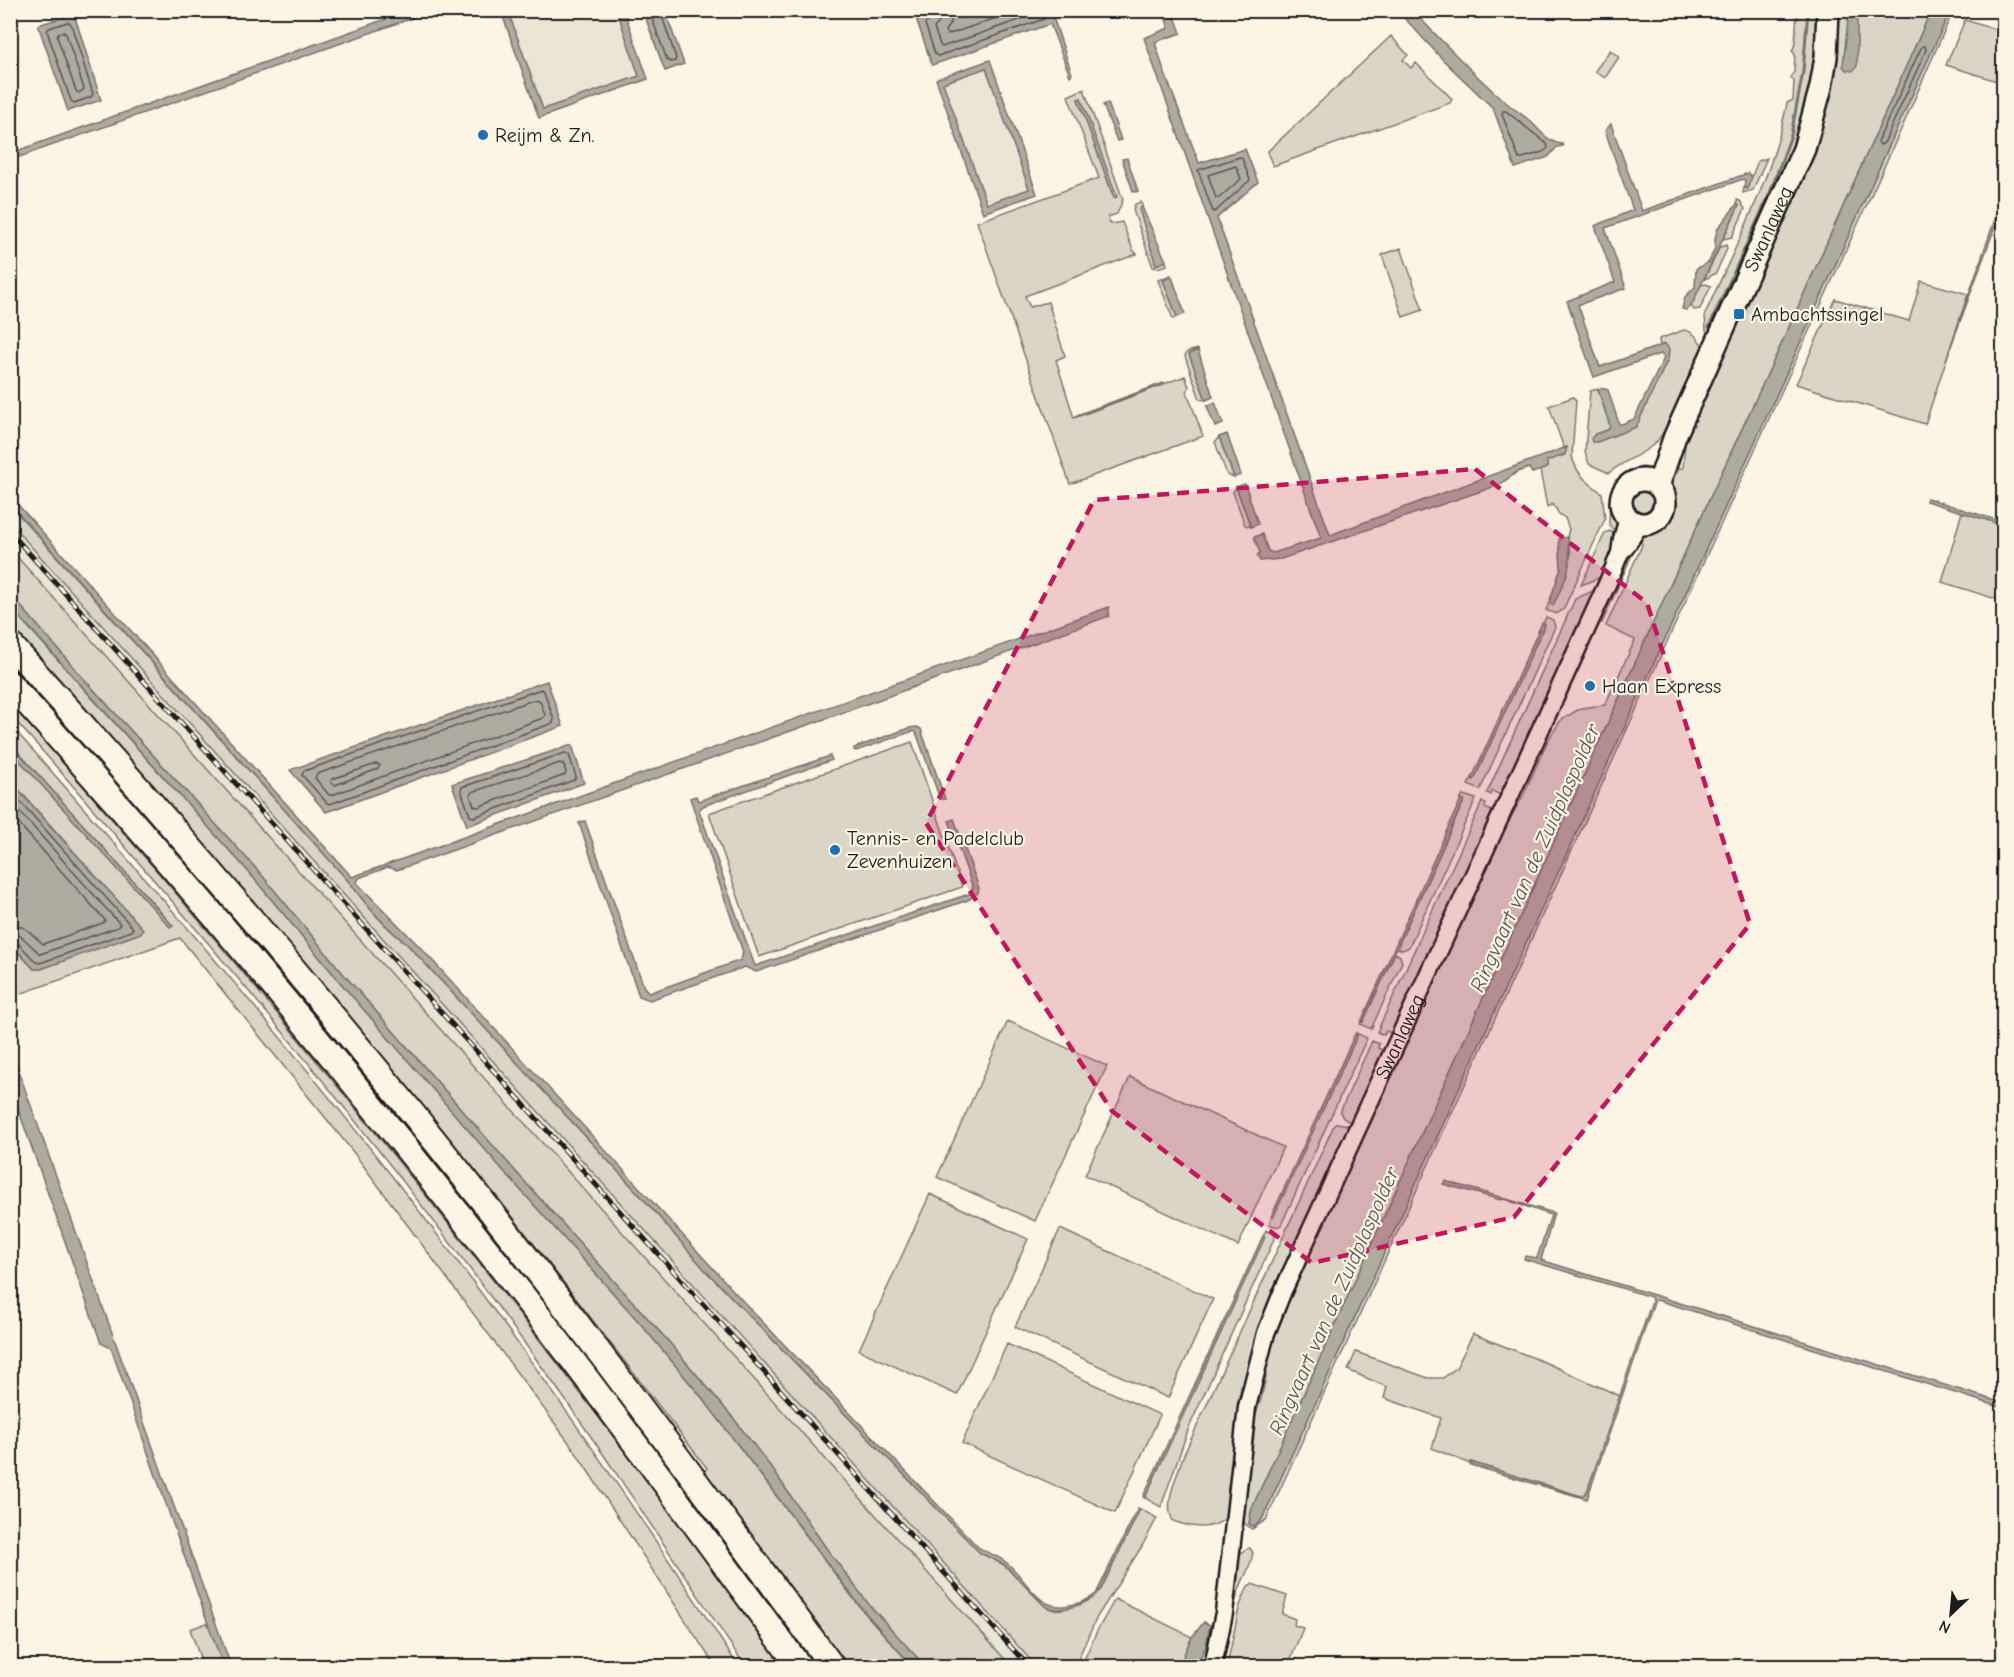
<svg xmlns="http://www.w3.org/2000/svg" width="2014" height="1677" font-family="'Comic Neue',sans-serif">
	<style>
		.built { fill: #ebe5d6 }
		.green { fill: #dbd5c8; stroke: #7c7872; stroke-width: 1.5; fill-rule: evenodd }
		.water { fill: #b0aba1; stroke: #75726c; stroke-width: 1.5; fill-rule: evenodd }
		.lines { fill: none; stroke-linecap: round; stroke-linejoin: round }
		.shore { stroke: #575551; stroke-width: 1.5 }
		.stream { stroke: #75726c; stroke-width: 3 }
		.minor-casing { stroke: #1c1c1c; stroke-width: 21 }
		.major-casing { stroke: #1c1c1c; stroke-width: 26 }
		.highway-casing { stroke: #1c1c1c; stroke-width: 28 }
		.minor { stroke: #fcf5e5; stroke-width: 16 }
		.major { stroke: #fcf5e5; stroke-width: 21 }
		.highway { stroke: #fcf5e5; stroke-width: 24 }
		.rail-casing { stroke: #1c1c1c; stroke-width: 5 }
		.rail { stroke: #fcf5e5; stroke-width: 3; stroke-dasharray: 9; stroke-linecap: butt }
		.marked { fill: #c2185b; fill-opacity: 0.2; stroke: #c2185b; stroke-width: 4.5; stroke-dasharray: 12 8; stroke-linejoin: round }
		.poi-dot { fill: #1f6fb2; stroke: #fcf5e5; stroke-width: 2 }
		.labels { text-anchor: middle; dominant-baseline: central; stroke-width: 4.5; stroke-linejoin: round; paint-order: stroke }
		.poi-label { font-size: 20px; fill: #1c1c1c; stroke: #fcf5e5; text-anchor: start }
		.street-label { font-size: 20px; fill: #1c1c1c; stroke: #fcf5e5 }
		.water-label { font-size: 21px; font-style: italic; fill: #575551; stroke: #fcf5e5 }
	</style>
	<rect width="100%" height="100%" fill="#fcf5e5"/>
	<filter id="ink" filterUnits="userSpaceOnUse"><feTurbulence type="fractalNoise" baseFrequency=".0167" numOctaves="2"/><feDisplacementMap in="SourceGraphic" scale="12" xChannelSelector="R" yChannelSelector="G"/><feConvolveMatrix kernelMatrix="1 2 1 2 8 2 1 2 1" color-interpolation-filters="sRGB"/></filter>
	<g filter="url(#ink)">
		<path class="built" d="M 508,11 L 617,11 L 640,76 L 543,109 Z
			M 986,68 L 1029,189 L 986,205 L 943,83 Z
			M 10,523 L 1036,1666 L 1011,1666 L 515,1114 L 11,549 Z"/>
		<path class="green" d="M 1797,11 L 1821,11 L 1821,20 L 1805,126 L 1713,335 L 1709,335 L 1706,330 L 1705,314 C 1736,245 1773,177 1787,103 L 1793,100 L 1794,81 L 1791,78 L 1794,72 L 1795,54 L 1792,51 L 1795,44 Z
			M 1834,11 L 1931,11 L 1780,347 L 1708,502 L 1252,1508 L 1249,1523 L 1254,1526 L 1262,1519 L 1321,1391 L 1796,352 L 1950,11 L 1953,11 L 1904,123 L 1266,1520 L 1252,1529 L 1244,1523 L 1242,1518 L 1252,1427 L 1261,1399 L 1266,1377 L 1263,1366 L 1272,1334 L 1506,824 L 1522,798 L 1548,740 L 1561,720 L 1581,708 L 1605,705 L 1635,640 L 1606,626 L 1642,545 L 1640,540 L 1636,539 C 1643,532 1648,531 1656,527 C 1674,517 1671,500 1666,484 L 1672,475 L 1677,473 L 1679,468 L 1683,468 L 1685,444 L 1694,419 L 1792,194 L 1798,192 L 1812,160 L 1809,154 Z
			M 1965,20 L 2003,32 L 2003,83 L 1946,65 Z
			M 1391,36 L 1408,55 L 1403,60 L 1411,68 L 1416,63 L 1452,99 L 1450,103 L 1273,166 L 1267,152 Z
			M 1610,50 L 1619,57 L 1605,78 L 1595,71 Z
			M 1084,89 L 1123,200 L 1117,214 L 1108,217 L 1110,224 L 1122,222 L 1133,250 L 1137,254 L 1025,296 L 1030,307 L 1048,302 L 1065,356 L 1056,360 L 1074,418 L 1185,376 L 1189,387 L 1187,392 L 1203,436 L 1070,484 L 977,222 L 1099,178 L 1068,96 ZM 1081,98 L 1114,198 L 1078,99 Z
			M 1767,158 L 1753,190 L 1743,193 L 1744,187 L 1747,188 L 1758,161 Z
			M 1737,200 L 1740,201 L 1745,209 L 1732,237 L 1723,239 L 1739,206 L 1737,204 Z
			M 1141,202 L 1152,248 L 1151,249 L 1156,264 L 1166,261 L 1167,265 L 1158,268 L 1153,267 L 1133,210 L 1135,204 Z
			M 1726,245 L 1727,249 L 1716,273 L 1704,280 L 1720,247 Z
			M 1401,248 L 1423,310 L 1403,317 L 1382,255 Z
			M 1171,275 L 1172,277 L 1163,280 L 1177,317 L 1173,319 L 1158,280 Z
			M 1921,281 L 1968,294 L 1925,424 L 1796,384 L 1835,299 L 1909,321 Z
			M 1706,284 L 1711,286 L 1700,309 L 1694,310 L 1691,306 L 1701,285 Z
			M 1684,330 C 1695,332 1698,339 1704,348 C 1694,369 1668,435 1652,446 C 1639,456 1622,462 1609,473 L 1589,464 L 1585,452 L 1590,391 L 1598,389 L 1610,426 L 1608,430 L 1595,434 L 1595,441 L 1597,442 L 1636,427 L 1668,359 L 1665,344 L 1660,346 L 1659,339 Z
			M 1198,349 L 1189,354 L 1206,400 L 1200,399 L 1185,356 L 1187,352 Z
			M 1573,397 L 1576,401 L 1572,456 C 1576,474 1587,482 1602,493 L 1605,519 L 1563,610 L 1556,614 L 1546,610 L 1549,603 L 1552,605 L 1556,599 L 1571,554 L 1567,537 L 1569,529 L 1565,518 L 1559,514 L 1553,504 L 1547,507 L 1540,470 L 1547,468 L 1546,461 L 1565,455 L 1567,447 L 1564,448 L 1549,406 Z
			M 1219,437 L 1234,477 L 1227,475 L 1215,442 Z
			M 1642,467 L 1650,468 C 1642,477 1628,481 1616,480 L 1628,471 Z
			M 1236,487 L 1251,527 L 1245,525 L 1233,492 Z
			M1629 503a14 14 0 1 1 28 0a14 14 0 1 1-28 0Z
			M 1610,497 C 1618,507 1620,518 1620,532 L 1611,528 L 1609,523 Z
			M 10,505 L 351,884 C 366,905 385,927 406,943 L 640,1195 L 706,1271 L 980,1553 L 1004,1565 L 1046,1607 L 1054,1610 L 1065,1608 L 1079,1605 L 1092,1599 L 1101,1589 L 1140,1509 L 1157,1518 L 1142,1546 L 1097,1617 L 1078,1659 L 1083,1662 L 1096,1633 L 1115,1599 L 1192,1637 L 1179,1666 L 1036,1666 L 11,524 Z
			M 1962,512 L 2003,525 L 2003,597 L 1996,599 L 1942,582 Z
			M 1609,531 L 1619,536 L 1604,576 L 1581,585 L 1605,533 Z
			M 1634,543 L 1635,548 L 1602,623 L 1599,619 Z
			M 10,549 L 1011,1666 L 925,1666 L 870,1606 L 826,1548 L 773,1470 L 734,1419 L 669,1342 L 516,1172 L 346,977 L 260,873 L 84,679 L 11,595 Z
			M 1595,590 L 1598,590 L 1505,797 L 1492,791 L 1491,795 L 1487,793 L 1575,599 Z
			M 10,607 L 247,870 L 345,988 L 509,1177 L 640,1323 L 704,1400 L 862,1610 L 912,1666 L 846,1666 L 704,1472 L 707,1468 L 499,1199 L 277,929 L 140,770 L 11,626 Z
			M 1546,617 L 1553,620 L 1555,627 L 1480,790 L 1468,785 L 1472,778 L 1474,779 L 1545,624 L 1543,624 Z
			M 11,704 C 284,1012 543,1331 782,1666 L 745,1666 C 675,1561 606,1455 531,1352 C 411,1185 281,1026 146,871 C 101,819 57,766 11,716 Z
			M 11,726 C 54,773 95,822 137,870 C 254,1003 367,1140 473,1282 C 566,1407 654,1536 738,1666 L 715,1666 L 573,1448 L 354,1153 L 180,938 L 11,997 L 10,944 L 34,969 L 41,969 L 141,933 L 143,929 L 11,781 L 11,751 L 170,927 L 173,926 L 11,744 Z
			M 912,742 L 962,887 L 759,957 L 709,813 Z
			M 1463,795 L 1476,799 L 1409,947 L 1403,950 L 1397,948 L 1464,801 L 1461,799 Z
			M 1482,802 L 1486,804 L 1485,808 L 1497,813 L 1395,1035 L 1386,1031 L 1384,1035 L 1377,1032 Z
			M 1395,953 L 1400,956 L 1402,962 L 1371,1029 L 1360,1024 L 1361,1022 L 1363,1022 Z
			M 1008,1021 L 1107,1066 L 1035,1221 L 937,1177 Z
			M 1356,1033 L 1367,1038 L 1281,1225 L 1277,1227 L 1269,1224 L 1357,1036 Z
			M 1372,1041 L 1379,1044 L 1378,1048 L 1387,1052 L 1354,1123 C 1347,1121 1342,1119 1340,1112 Z
			M 1130,1077 L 1283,1147 L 1238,1246 L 1085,1175 Z
			M 1337,1123 L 1348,1125 L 1351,1129 L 1241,1387 L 1237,1407 L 1240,1422 L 1230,1514 C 1214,1532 1193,1528 1173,1521 C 1163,1503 1177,1478 1182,1459 L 1334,1125 Z
			M 930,1194 L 1028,1239 L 957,1395 L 859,1350 Z
			M 1060,1229 L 1213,1299 L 1168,1398 L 1015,1327 Z
			M 1266,1230 L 1274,1234 L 1275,1237 L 1188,1430 L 1161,1507 L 1145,1498 Z
			M 1473,1334 L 1544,1362 L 1620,1396 L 1587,1492 L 1581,1496 L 1471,1462 L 1470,1464 L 1432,1448 L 1441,1418 L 1384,1398 L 1387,1387 L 1348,1370 L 1356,1352 L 1428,1378 L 1443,1378 L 1456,1368 Z
			M 1007,1344 L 1160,1415 L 1115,1513 L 962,1443 Z
			M 1250,1548 L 1253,1553 C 1251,1567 1242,1579 1238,1593 C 1231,1617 1226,1642 1221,1666 L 1240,1554 L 1246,1549 Z
			M 1252,1584 L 1287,1596 L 1282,1614 L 1295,1619 L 1294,1625 L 1303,1628 L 1288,1666 L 1227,1666 L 1239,1608 L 1248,1586 Z
			M 1220,1601 L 1208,1666 L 1197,1666 C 1207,1645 1211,1623 1220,1601 Z
			M 207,1623 L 209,1625 L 223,1666 L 203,1666 L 190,1629 Z"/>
		<path class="water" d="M 411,10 L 432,11 L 11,160 L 11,153 Z
			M 501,11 L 508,11 L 543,109 L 639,76 L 617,11 L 624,11 L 648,79 L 539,118 Z
			M 643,11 L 665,11 L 684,64 L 665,71 Z
			M 938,11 L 1051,11 L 1072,74 L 1070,76 L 1050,24 L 932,65 L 916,18 Z
			M 1163,11 L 1173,11 L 1181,33 L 1155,42 L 1164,71 L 1199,163 L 1245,149 L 1258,182 L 1217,218 L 1330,535 L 1567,447 L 1565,454 L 1547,461 L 1547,468 L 1532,473 L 1529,468 L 1517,472 L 1499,485 L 1281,559 L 1260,561 L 1257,555 L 1260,553 L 1254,537 L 1262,534 L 1268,551 L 1273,553 L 1321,538 L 1144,38 L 1169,28 Z
			M 1398,11 L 1413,11 C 1442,41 1471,72 1503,100 C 1511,107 1520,113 1529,120 C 1538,128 1549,144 1562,144 L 1563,146 L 1557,147 L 1548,157 L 1515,168 L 1493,108 L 1443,60 Z
			M 1849,11 L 1856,11 L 1857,17 L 1857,66 L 1853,71 L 1846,70 L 1843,66 Z
			M 1931,11 L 1950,11 L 1796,352 L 1321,1391 L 1262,1519 L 1254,1527 L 1249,1524 L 1252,1508 L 1708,502 L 1780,347 Z
			M 74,14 L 101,100 L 68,111 L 38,25 Z
			M 990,60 L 1037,194 L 983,213 L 936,79 ZM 986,68 L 1029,189 L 987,204 L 943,83 Z
			M 1081,98 L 1117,197 L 1114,198 L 1078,99 Z
			M 1108,103 L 1121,140 L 1117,141 L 1103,105 Z
			M 1611,124 L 1642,211 L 1748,173 L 1752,177 L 1747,189 L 1744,187 L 1745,181 L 1743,179 L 1605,228 L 1626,288 L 1578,305 L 1600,367 L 1665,344 L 1669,349 L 1668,359 L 1636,427 L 1597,442 L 1592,442 L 1591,439 L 1595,434 L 1608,430 L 1610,426 L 1598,389 L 1602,388 L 1608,390 L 1619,424 L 1622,424 L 1634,419 L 1664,358 L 1661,354 L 1657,355 L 1594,377 L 1567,301 L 1615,282 L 1595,226 L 1633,210 L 1605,131 Z
			M 1127,158 L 1138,191 L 1136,192 L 1133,191 L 1122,159 Z
			M 2003,196 L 2003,205 L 1946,360 Z
			M 1737,204 L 1739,205 L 1691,306 L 1686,310 L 1682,309 L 1685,297 L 1695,287 L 1696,269 L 1709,262 L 1715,248 L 1715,238 L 1718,228 Z
			M 1142,207 L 1166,261 L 1156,265 L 1139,209 Z
			M 1172,277 L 1185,314 L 1177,317 L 1163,280 Z
			M 1198,350 L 1213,397 L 1206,400 L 1189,354 Z
			M 1163,383 L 1163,385 L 1075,417 L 1077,415 Z
			M 1215,402 L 1223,424 L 1215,427 L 1207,406 Z
			M 1227,434 L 1241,475 L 1234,477 L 1219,437 Z
			M 1245,484 L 1258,524 L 1251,527 L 1236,487 Z
			M 10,496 L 352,877 L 1109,607 L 1109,616 L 853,709 L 397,870 L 388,867 L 359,878 L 357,883 L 421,948 L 751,1310 L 978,1547 C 987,1553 999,1556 1007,1563 C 1031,1583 1038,1615 1075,1604 C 1083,1602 1089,1599 1096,1594 L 1138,1508 L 1140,1509 L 1101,1589 C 1088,1603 1065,1614 1046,1607 L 1005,1565 L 980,1553 L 706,1271 L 640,1195 L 406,943 C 385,927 366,905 351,884 L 11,505 Z
			M 1927,498 L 2003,522 L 2003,525 L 1926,501 Z
			M 1567,537 C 1574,565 1566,580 1553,605 L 1549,603 L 1561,568 L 1559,539 Z
			M 11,595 L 84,679 L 260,873 L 346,977 L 516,1172 L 669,1342 L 734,1419 L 773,1470 L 826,1548 L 870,1606 L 925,1666 L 912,1666 L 863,1610 L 704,1400 L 640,1323 L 509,1177 L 345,988 L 247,870 L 11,607 Z
			M 1542,623 L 1545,624 L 1474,780 L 1472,778 Z
			M 547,681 L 563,726 L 326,812 L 290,770 Z
			M 917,727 L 921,729 L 945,799 L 940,799 L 916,732 L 913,731 L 856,751 L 854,750 L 854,748 L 909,728 Z
			M 10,744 L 11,744 L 173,926 L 170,927 L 11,751 Z
			M 572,745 L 584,783 L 467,826 L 452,784 Z
			M 830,756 L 832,760 L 703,806 L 699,810 L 755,966 L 969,894 L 973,888 L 949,821 L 954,819 L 979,888 L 978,893 L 968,900 L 756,972 L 745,967 L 650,1000 L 639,996 L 579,823 L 585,821 L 644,987 L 649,993 L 741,960 L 743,952 L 690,798 L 696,796 L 698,801 Z
			M 10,781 L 143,929 L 141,933 L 41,969 L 34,969 L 11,944 Z
			M 1461,799 L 1464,800 L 1363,1022 L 1361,1022 Z
			M 1355,1034 L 1357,1036 L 1273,1218 L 1271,1217 Z
			M 10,1047 L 231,1666 L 223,1666 L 111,1348 L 101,1343 L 11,1089 Z
			M 1445,1181 L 1554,1213 L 1541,1260 L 2003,1403 L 2003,1408 L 1657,1300 L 1654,1302 L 1587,1499 L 1470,1465 L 1470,1462 L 1581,1496 L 1587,1492 L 1652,1301 L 1651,1297 L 1524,1259 L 1525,1256 L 1537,1258 L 1551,1215 L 1504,1199 L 1501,1200 L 1443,1184 Z
			M 1263,1236 L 1265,1237 L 1145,1498 L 1143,1497 Z
			M 1204,1622 L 1210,1625 L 1206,1646 L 1197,1666 L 1179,1666 L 1192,1637 Z"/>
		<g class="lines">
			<path class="shore" d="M 649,10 L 667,60 L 671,62 L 675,61 L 676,58 L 660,10
				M 937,10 L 935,17 L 925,24 L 935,54 L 938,56 L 1044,19 L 1045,10
				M 944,10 L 942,19 L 934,28 L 940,45 L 942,47 L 1036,14 L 1038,10
				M 953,10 L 951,22 L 945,31 L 947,35 L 1019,10
				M 68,22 L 71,24 L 93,94 L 91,97 L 74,103 L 71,101 L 47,31 L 49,28 Z
				M 64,32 L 66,34 L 84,89 L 79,93 L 76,91 L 57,37 L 58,33 Z
				M 1922,46 L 1925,46 L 1926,50 L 1884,143 L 1880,145 L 1878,141 Z
				M 1503,111 L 1506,111 L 1547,144 L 1548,148 L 1543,152 L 1519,159 L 1502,114 Z
				M 1240,157 L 1242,158 L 1250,180 L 1216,211 L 1213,212 L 1198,170 Z
				M 1236,166 L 1241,179 L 1219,198 L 1216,198 L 1208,175 Z
				M 541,689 L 544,691 L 554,720 L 553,723 L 330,804 L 327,803 L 302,775 L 304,771 Z
				M 536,699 L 540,701 L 545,715 L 543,718 L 332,795 L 329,795 L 315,778 L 317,774 Z
				M 565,753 L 569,755 L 576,777 L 574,780 L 474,817 L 470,816 L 461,790 L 462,787 Z
				M 560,763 L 564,765 L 566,773 L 565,775 L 478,807 L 474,806 L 470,795 L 472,792 Z
				M 376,764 L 380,765 L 378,769 L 335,785 L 331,783 L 332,779 Z
				M 10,790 L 133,928 L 131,931 L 40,963 L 36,962 L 17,942 L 10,941
				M 10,801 L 120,924 L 118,927 L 40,954 L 21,936 L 10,933
				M 10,814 L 105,920 L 103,923 L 43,944 L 25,928 L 10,924"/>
			<path class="stream" d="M 1709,327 L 1770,193 L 1791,135 L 1803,72 L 1808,10"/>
			<defs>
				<g id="minor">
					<path d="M 1625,548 L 1640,524"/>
					<path id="s1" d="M 1213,1666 L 1224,1613 L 1247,1407 L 1266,1333 L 1282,1293 L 1608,582 L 1620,553 L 1622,539 L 1628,518"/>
				</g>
				<g id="major">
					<circle cx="1643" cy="502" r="22"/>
					<path id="s2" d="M 1658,486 L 1675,436 L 1804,149 L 1821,87 L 1826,57 L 1828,10"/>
				</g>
				<path id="highway" d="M 10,644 C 180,832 344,1024 500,1223 C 614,1369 723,1517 832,1666
					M 10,684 C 196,889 373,1102 542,1320 C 630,1434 714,1551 799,1666"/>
			</defs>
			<use href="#minor" class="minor-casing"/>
			<use href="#major" class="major-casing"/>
			<use href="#highway" class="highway-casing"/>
			<use href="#minor" class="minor"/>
			<use href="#major" class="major"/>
			<use href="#highway" class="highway"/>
			<defs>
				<path id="rail" d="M 10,532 L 1028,1666"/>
			</defs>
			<use href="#rail" class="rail-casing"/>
			<use href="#rail" class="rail"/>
		</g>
	</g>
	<path class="marked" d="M 1475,469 L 1647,603 L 1750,924 L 1514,1217 L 1312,1263 L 1112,1111 L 926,823 L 1094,500 Z"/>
	<g class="poi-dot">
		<circle cx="483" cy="135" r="6"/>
		<rect x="1733" y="308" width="12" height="12" rx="3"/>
		<circle cx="1590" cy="686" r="6"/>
		<circle cx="835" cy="850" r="6"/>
	</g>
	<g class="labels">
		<g class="poi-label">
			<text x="495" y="135">Reijm &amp; Zn.</text>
			<text x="1751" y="314">Ambachtssingel</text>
			<text x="1602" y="686">Haan Express</text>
			<text x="847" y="838">Tennis- en Padelclub<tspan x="847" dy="23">Zevenhuizen</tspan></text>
		</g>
		<g class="street-label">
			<text stroke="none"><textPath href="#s2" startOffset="280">Swanlaweg</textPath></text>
			<text stroke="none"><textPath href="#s1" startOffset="663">Swanlaweg</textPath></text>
		</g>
		<g class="water-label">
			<text transform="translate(1535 858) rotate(-66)">Ringvaart van de Zuidplaspolder</text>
			<text transform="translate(1334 1301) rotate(-66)">Ringvaart van de Zuidplaspolder</text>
		</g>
	</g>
	<rect width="2014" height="1677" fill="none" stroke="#fcf5e5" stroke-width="36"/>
	<rect x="18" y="18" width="1978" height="1641" fill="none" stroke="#1c1c1c" stroke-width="2" filter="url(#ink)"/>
	<g transform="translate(1951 1614) rotate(206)" stroke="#fcf5e5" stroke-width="4.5" paint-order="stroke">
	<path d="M0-4.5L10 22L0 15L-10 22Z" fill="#1c1c1c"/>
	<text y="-9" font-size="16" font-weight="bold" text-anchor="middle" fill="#1c1c1c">N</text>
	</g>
</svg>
